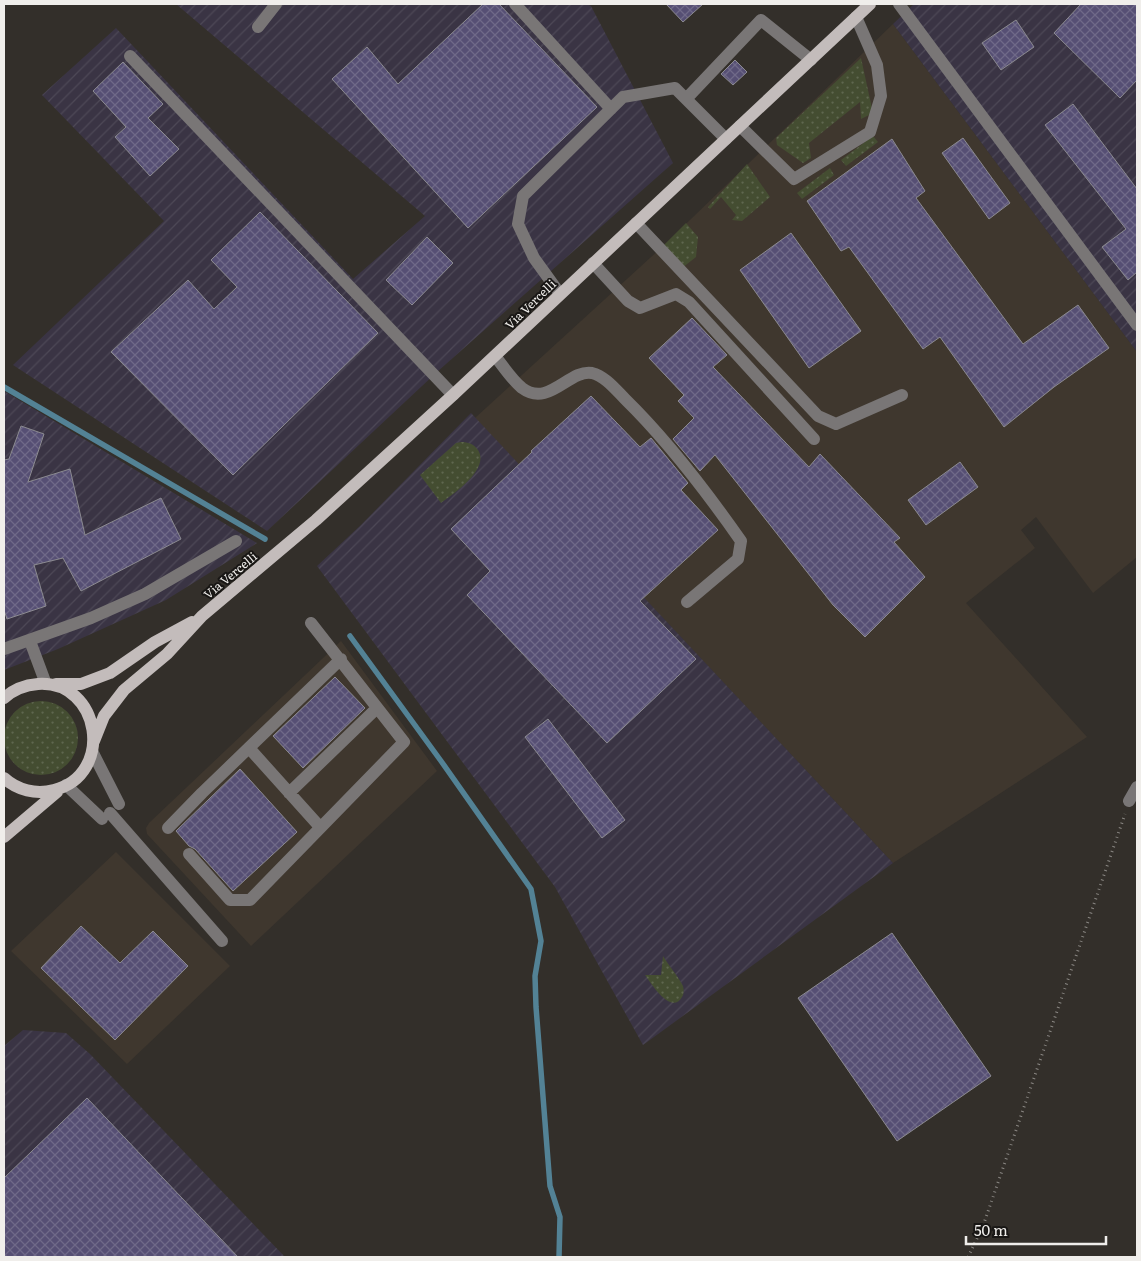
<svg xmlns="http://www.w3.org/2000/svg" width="1141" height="1261" font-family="Literata,serif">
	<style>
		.built { fill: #3f372e }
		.industrial { fill: url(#industrial-furrows) }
		.grass { fill: url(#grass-dots) }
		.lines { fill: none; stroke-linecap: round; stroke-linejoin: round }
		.stream { stroke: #538295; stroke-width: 5.5 }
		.building { fill: url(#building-cross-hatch); stroke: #8b8a90 }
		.path { stroke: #8a8783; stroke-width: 3; stroke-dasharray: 1 4; stroke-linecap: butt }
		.minor { stroke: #797676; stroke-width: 12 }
		.major { stroke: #c3bcbb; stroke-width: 12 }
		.labels { text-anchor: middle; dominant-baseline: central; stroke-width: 4; stroke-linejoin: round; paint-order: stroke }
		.street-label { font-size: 12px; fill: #f0eeeb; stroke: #191715 }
	</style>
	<defs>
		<pattern id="industrial-furrows" width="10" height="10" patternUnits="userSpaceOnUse" patternTransform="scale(1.25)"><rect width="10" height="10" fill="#3a3444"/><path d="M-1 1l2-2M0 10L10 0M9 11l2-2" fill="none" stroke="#4d4856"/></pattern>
		<pattern id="grass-dots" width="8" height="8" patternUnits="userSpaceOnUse" patternTransform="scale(1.25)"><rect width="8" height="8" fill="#444d31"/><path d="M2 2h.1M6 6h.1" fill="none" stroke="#5f674f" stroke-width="1.8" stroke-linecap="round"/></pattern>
		<pattern id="building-cross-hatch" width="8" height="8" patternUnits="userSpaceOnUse" patternTransform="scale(1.25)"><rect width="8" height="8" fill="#564f74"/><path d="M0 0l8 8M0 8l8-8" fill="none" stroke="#6f6988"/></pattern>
	</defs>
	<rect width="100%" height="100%" fill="#332f2a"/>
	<path class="built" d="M 893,24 L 1137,352 L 1137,557 L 1093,593 L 1036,517 L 1021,530 L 1035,548 L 966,603 L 1087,737 L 893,863 L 475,418 L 662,247 Z
		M 341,641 L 437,771 L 251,946 L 147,834 L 146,828 L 149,823 Z
		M 116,852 L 230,966 L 127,1064 L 11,951 Z"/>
	<path class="industrial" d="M 176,4 L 586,4 L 591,6 L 673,163 L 437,372 L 267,531 L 13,365 L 164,221 L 42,95 L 116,28 L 353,279 L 425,216 Z
		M 914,4 L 1137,4 L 1137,352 L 893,24 Z
		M 4,391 L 257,543 L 166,600 L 58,649 L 4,670 Z
		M 471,413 L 893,863 L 643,1045 L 555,887 L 317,566 L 361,525 Z
		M 23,1030 L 66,1033 L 90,1054 L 285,1257 L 4,1257 L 4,1046 Z"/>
	<path class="grass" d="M 861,58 L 873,113 L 861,119 L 860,102 L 809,143 L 811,158 L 803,163 L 777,145 L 776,138 Z
		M 873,136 L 878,142 L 846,166 L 841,160 Z
		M 747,164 L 770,197 L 742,221 L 732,220 L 736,215 L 721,197 L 710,209 L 708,207 Z
		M 830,168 L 834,175 L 802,199 L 797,193 Z
		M 686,223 L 698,237 L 696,257 L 682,268 L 662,247 Z
		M 461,442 C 468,442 474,444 478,450 C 490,469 455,493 441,503 L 420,475 L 456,443 Z
		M4 738a37 37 0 1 1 74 0a37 37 0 1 1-74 0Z
		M 663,956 C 669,966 678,976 683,986 C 684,990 684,994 682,997 C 671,1016 651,983 645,975 L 661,975 Z"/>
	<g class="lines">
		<path class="stream" d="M 4,387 L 265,539
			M 350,636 L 441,761 L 531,889 L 541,941 L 535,976 L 536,1007 L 550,1186 L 560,1217 L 559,1257"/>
	</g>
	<path class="building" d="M 483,4 L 499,4 L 597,107 L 468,228 L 332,79 L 367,47 L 398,84 Z
		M 666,4 L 703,4 L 683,22 Z
		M 1081,4 L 1137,4 L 1137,80 L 1120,98 L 1054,33 Z
		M 1016,20 L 1034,47 L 1001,70 L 982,43 Z
		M 735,60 L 747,72 L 733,85 L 721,74 Z
		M 123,62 L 163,104 L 148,118 L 179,149 L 150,176 L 115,137 L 126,127 L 93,91 Z
		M 1073,104 L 1137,189 L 1137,272 L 1128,280 L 1102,247 L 1126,229 L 1045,125 Z
		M 963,138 L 1010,203 L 989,219 L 942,153 Z
		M 892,139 L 925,191 L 916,198 L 1023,344 L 1078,305 L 1109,348 L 1054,387 L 1004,427 L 940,337 L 923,349 L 849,247 L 841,251 L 807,201 Z
		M 260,212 L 378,333 L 233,475 L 111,352 L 188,280 L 214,309 L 237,287 L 211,260 Z
		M 791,233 L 861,331 L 809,368 L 740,270 Z
		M 427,237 L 453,263 L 412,305 L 386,280 Z
		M 692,318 L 727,355 L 713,367 L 809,467 L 820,454 L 900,538 L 894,542 L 925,577 L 865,637 L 833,605 L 715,455 L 700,471 L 673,439 L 694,418 L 678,401 L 684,395 L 649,358 Z
		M 591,396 L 640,447 L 651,438 L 688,483 L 681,490 L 718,530 L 640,601 L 696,659 L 607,743 L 467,595 L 490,571 L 451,529 L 532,452 L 531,451 Z
		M 21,426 L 44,434 L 28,482 L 70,469 L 85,535 L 161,498 L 181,539 L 81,591 L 63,558 L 34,565 L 46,606 L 7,619 L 4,610 L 4,460 L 9,459 Z
		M 960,462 L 978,487 L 926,525 L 908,500 Z
		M 335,677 L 365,708 L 303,768 L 273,736 Z
		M 548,719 L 625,820 L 602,838 L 525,737 Z
		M 240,769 L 297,832 L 233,891 L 195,849 L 189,846 L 176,831 Z
		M 81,926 L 120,963 L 153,931 L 188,966 L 115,1040 L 41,968 Z
		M 892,933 L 991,1076 L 897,1141 L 798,998 Z
		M 87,1098 L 238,1257 L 4,1257 L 4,1178 Z"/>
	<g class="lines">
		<path class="path" d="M 968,1257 L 983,1226 L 1125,814"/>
		<path class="minor" d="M 515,4 L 611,109
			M 899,4 L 1137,325
			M 258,27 L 276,4
			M 130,56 L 453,395
			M 740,126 L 794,179 L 870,132 L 881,96 L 877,65 L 856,17
			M 726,139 L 686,99 L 761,20 L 811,60
			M 636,223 L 818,416 L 836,424 L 902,395
			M 593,263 L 628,301 L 640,308 L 676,294 L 689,302 L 814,439
			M 560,294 L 534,258 L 518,224 L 523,196 L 623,97 L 675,88 L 686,99
			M 495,356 C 503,366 512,380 522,388 C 549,408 569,369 592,373 C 605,376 616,390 625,399 C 669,442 706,491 741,541 L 738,559 L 687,602
			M 30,641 L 46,684
			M 4,649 L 91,618 L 145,594 L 236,541
			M 249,748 L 320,827
			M 93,753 L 119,804
			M 66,785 L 102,819
			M 289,793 L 377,708
			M 1129,801 L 1137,787
			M 110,813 L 222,941
			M 168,828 L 202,793 L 341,659
			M 189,854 L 230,900 L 250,900 L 404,742 L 311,623"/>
		<path class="major" d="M 56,684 L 81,684 L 110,673 L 155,642 L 192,622
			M 4,698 C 14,689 25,685 38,684 C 101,680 115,775 54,790 C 36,795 17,790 4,778
			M 94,741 L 104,716 L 124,690 L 167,654 L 202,616 L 316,520 L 453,395 L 870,4
			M 4,837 L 57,792"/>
	</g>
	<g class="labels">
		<g class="street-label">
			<text transform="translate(530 304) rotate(-44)">Via Vercelli</text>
			<text transform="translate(230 575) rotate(-40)">Via Vercelli</text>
		</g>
	</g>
	<rect width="1141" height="1261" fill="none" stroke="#f0eeeb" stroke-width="10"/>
	<path d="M966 1236v8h140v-8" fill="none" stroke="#f0eeeb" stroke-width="2.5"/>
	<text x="974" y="1236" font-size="15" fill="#f0eeeb" stroke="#191715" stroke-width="4" paint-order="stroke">50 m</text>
</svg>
